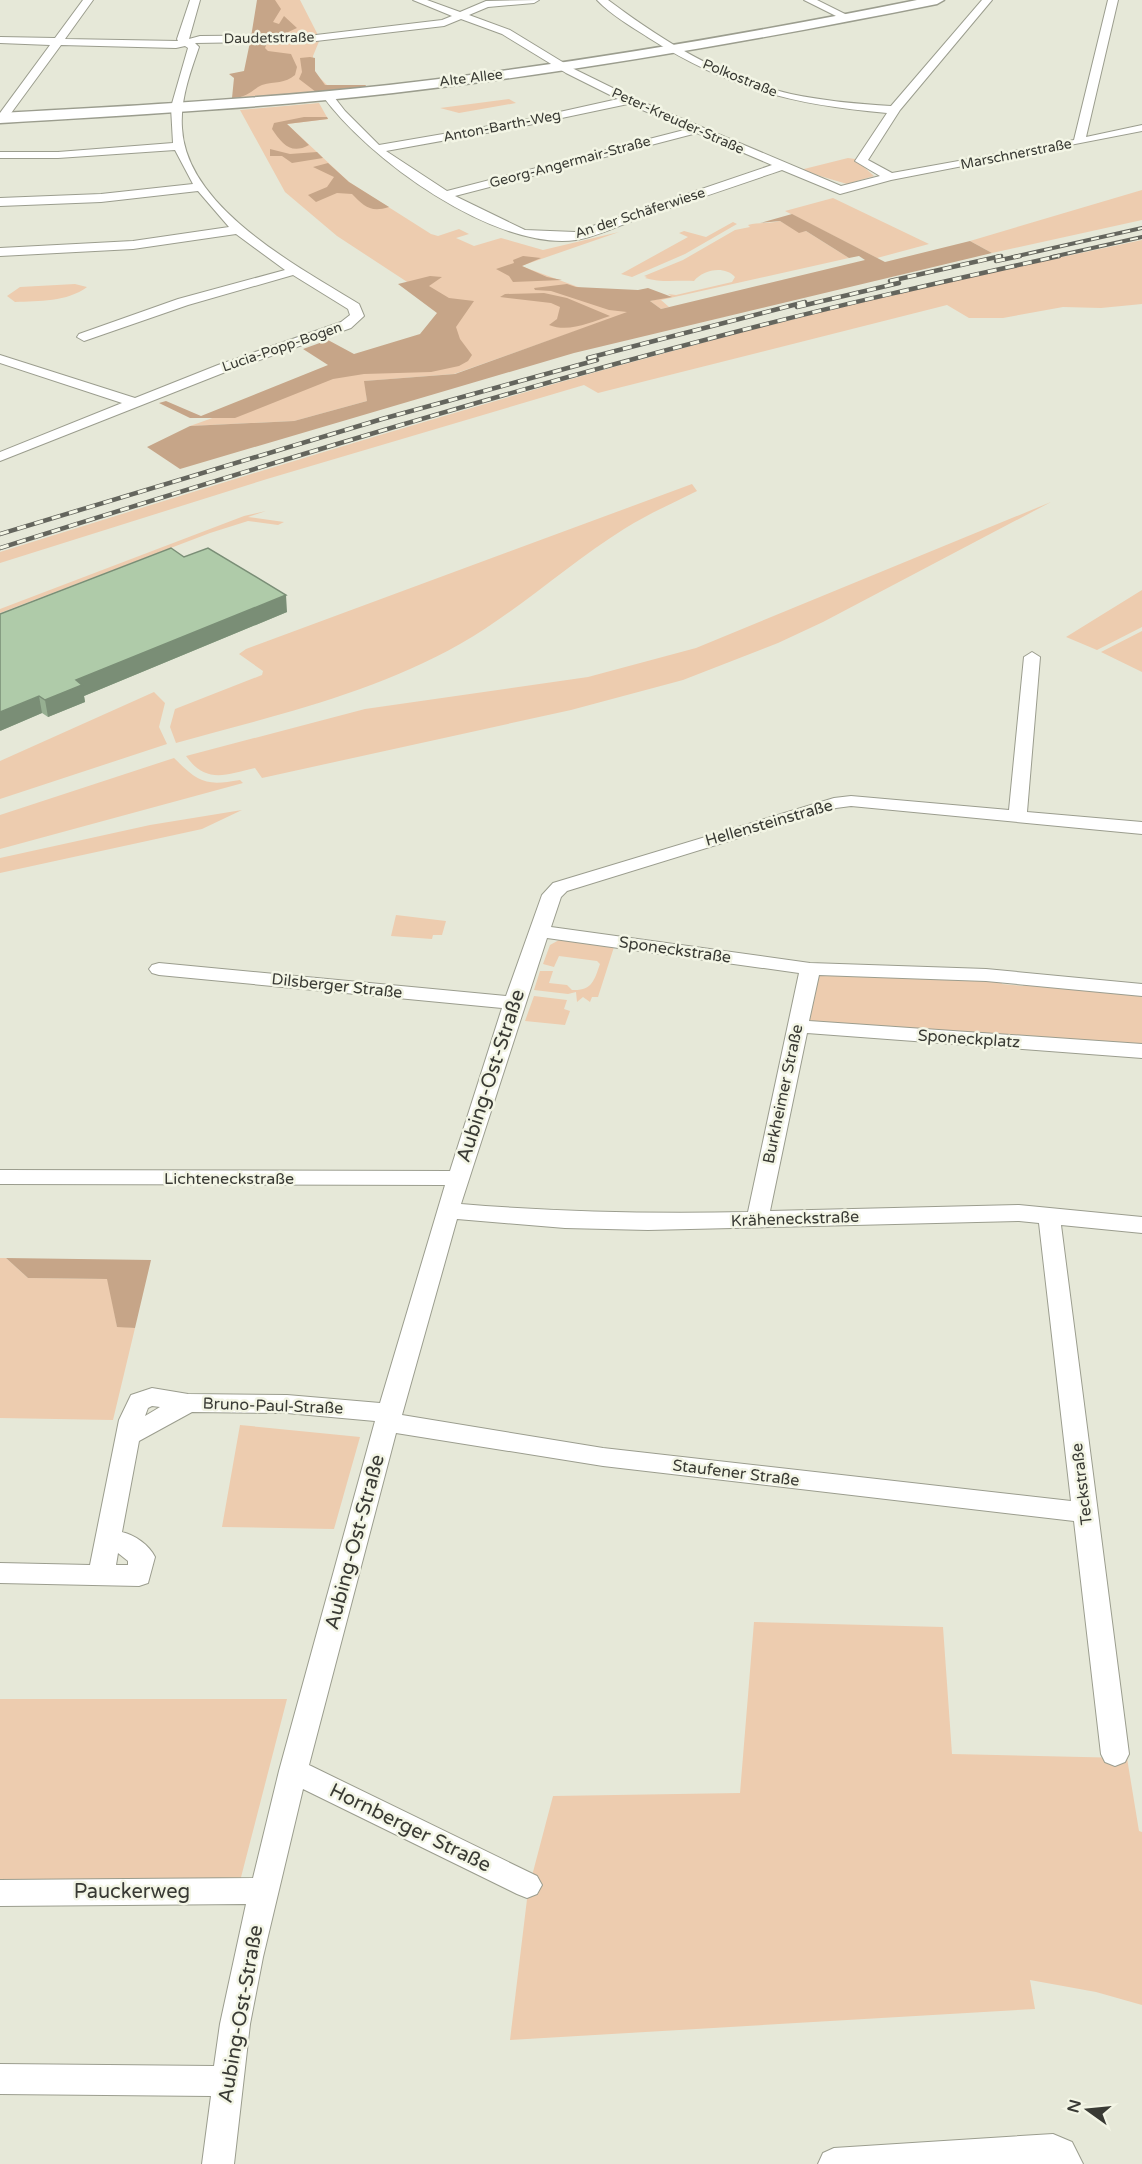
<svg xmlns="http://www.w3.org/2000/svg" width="1142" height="2164" font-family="'Varela Round',sans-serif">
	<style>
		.green { fill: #edccaf }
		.forest { fill: #c6a588 }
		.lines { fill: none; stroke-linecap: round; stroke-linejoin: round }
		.street-casing { stroke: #9b9d8e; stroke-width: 2 }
		.secondary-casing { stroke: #9b9d8e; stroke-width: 3 }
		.street { fill: #fff; fill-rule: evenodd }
		.secondary { fill: #fff; fill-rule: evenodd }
		.rail-far1-casing { stroke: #64655d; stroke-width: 4 }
		.rail-casing { stroke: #64655d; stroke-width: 4.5 }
		.rail-far1 { stroke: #f3f5e5; stroke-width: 2; stroke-dasharray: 8; stroke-linecap: butt }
		.rail { stroke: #f3f5e5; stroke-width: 3; stroke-dasharray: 9; stroke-linecap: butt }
		.wall { fill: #96af91 }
		.shaded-wall { fill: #7a8e76 }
		.building { fill: #afcba9; stroke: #7a8e76; stroke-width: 1.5 }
		.labels { text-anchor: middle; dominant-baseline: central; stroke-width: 5; stroke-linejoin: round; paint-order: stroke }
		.far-street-label { font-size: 14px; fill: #393a34; stroke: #f3f5e5 }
		.street-label { font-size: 16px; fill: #393a34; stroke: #f3f5e5 }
		.near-street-label { font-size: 20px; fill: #393a34; stroke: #f3f5e5 }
	</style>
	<rect width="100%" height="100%" fill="#e6e8d8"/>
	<path class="green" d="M 264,0 L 300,0 L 320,39 L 313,56 L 314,72 L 332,90 L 241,98 Z
		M 509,99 L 516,103 L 459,113 L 440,108 Z
		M 319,103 L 328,119 L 287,124 L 349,182 L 431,234 L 438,236 L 459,229 L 469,234 L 456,238 L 474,246 L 501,238 L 543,250 L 619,232 L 521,266 L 638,309 L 454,374 L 365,381 L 367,401 L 294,421 L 190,426 L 448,334 L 453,312 L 337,236 L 285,192 L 240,110 Z
		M 848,158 L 855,159 L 874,176 L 847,184 L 800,170 Z
		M 1142,190 L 1142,220 L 992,253 L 970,241 Z
		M 833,198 L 929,244 L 877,258 L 785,211 Z
		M 780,221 L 799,232 L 806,231 L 849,258 L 661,300 L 669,307 L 661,309 L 650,301 L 671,296 L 668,294 L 676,295 L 732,282 L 735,277 C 724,265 703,270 694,281 C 676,280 662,283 645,278 L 647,277 L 644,276 L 683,260 L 735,230 L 750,227 L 748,225 C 759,222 769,224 780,221 Z
		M 733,222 L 737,224 L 685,254 L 632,277 L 621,274 L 688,237 L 679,233 L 684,231 L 706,237 Z
		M 1142,240 L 1142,304 L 1101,308 L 1063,307 L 1003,318 L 969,318 L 947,305 L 598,393 L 584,385 L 267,479 L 0,563 L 0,552 C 237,478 474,404 713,340 C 855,302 999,270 1142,240 Z
		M 75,284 L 87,287 C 67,302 39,301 15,302 L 7,296 L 20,287 Z
		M 692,484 L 697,491 C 673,503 648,514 624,529 C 568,564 518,611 460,644 C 372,694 273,716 176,743 L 170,727 L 175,709 L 262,675 L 263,671 L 239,654 L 246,649 Z
		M 1051,502 L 823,622 L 778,643 L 683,680 L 571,710 L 262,778 L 255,768 C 225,775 206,784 186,756 L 365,709 L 588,677 L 696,648 Z
		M 266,511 L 248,517 L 284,522 L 278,525 L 248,521 L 210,533 L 0,613 L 0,609 L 244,516 Z
		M 1142,590 L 1142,627 L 1097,650 L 1066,637 Z
		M 1142,631 L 1142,672 L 1101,652 Z
		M 154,692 L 165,703 L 159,727 L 167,744 L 0,799 L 0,761 Z
		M 174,758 C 199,783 206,786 240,780 L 243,783 L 0,849 L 0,815 Z
		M 242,810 L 202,829 L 0,873 L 0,858 L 150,825 Z
		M 396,915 L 446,921 L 442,935 L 433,935 L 432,939 L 391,936 Z
		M 559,940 L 614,947 L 598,997 L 592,997 L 590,1002 L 583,997 L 577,1002 L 576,992 L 568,994 L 534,990 L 540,971 L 553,971 L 549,983 L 567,985 L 572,990 C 592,991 594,981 600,964 L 597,961 L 559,956 L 554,967 L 543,964 L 550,945 Z
		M 814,972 L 1001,980 L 1002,984 L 1023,986 L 1024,983 L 1142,993 L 1142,1045 L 802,1021 Z
		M 534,996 L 567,1000 L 564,1009 L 570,1011 L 565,1025 L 525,1021 Z
		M 0,1258 L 6,1258 L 28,1278 L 108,1279 L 117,1326 L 135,1328 L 113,1420 L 0,1418 Z
		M 240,1425 L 360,1437 L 334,1529 L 222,1527 Z
		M 754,1622 L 943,1627 L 952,1754 L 1127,1758 L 1139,1831 L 1142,1832 L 1142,2005 L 1096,1992 L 1030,1980 L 1035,2009 L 510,2040 L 528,1891 L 553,1796 L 740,1793 Z
		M 0,1699 L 287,1699 L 239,1885 L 0,1884 Z"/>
	<path class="forest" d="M 257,0 L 275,0 L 281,9 L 273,22 L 279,24 L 284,16 L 297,28 L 286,33 L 251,37 Z
		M 250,42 L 267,43 L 265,48 L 268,51 L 291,54 L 297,67 L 295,75 C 285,84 275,81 262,85 C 254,88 248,98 232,98 L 234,78 L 229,74 L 244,71 Z
		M 310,57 L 315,58 L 315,71 L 325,85 L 366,85 L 365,87 L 316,92 L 299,79 L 302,72 L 300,58 Z
		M 304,117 L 327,117 L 328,119 L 287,124 L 309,145 C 291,155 282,144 272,129 L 274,123 Z
		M 270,149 L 290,154 L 317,152 L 323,158 L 292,163 L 282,156 L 270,156 Z
		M 328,163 L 349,182 L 389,207 C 370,213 364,206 352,194 L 337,193 L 316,202 L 308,195 L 327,187 L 334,177 L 313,167 Z
		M 792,214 L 885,262 L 970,241 L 992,253 L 574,353 L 180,469 L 147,447 L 190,426 L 294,421 L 367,401 L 364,381 L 455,374 L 627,312 L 609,310 L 551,291 L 535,290 L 534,288 L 567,284 L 576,287 L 638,290 L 648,288 L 672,297 L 650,301 L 661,309 L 865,260 L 859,256 L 849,258 L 806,231 L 799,233 L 780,221 L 760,223 Z
		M 523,256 L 541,258 L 522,266 L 547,277 L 562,280 L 513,282 L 509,276 L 496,269 L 514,263 L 513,260 Z
		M 430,276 L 442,277 L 429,286 L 449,298 L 474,301 L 456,327 L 460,339 L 472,355 L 468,361 L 459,366 L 431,372 L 364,374 L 333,379 L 235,418 L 190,418 L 159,403 L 166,401 L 201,416 L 328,365 L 303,349 L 328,340 L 354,354 L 420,334 L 437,313 L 398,284 Z
		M 544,293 L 567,298 L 610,316 C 591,322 569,333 549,325 L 557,319 L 560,307 L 551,303 L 500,297 L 505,294 Z
		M 6,1258 L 151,1260 L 135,1328 L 117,1327 L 107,1279 L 28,1278 Z"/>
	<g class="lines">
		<defs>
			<path id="street" d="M 83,0 L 93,0 L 65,39 L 178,41 L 177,39 L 190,0 L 200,0 L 189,39 L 200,36 L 316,35 L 442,20 L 452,16 L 413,0 L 427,0 L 460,12 L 486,1 L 539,0 L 534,3 L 488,7 L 469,15 L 510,30 L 574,69 L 633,98 L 841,186 L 880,176 L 855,161 L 887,113 C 794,105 729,89 649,38 C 632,27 611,15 597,0 L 608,0 C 663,41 723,79 791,94 C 824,101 858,104 891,106 L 982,0 L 992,0 L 900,110 L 868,160 L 892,173 L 1074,140 L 1108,0 L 1118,0 L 1086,137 L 1142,125 L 1142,131 L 891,180 L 840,194 L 782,170 C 735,186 688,202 640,218 C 620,225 597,237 576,240 C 494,251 367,158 322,95 L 331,93 L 345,111 L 379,145 L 519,121 L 618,99 L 566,73 L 502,34 L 461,19 L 444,26 L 316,41 L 195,43 L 199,47 C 190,73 180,100 182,128 C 186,208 299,267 359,304 L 364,316 L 351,328 L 228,371 L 0,461 L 0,452 L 122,403 L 0,363 L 0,355 L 135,398 L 218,365 L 341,322 L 350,315 L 348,309 L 293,275 L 188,305 L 84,341 L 77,337 L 79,334 L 178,299 L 285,270 L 236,234 L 133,249 L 0,256 L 0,248 L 133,241 L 229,227 L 198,191 L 101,202 L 0,206 L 0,198 L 101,194 L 193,184 L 175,150 L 58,158 L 0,158 L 0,152 L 58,152 L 173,143 L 171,107 L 188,48 L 185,46 L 176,48 L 61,45 L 6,120 L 0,121 L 0,113 L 50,45 L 0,43 L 0,37 L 55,38 ZM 628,104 L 688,129 L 447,191 L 386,151 L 519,127 ZM 697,133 L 772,165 L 575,232 L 525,230 L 455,196 Z
				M 804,0 L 817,0 L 853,18 L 844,20 Z
				M 1032,652 L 1040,657 L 1027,812 L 1142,822 L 1142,834 L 851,806 L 836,808 L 567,891 L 561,897 L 551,927 L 810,963 L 986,969 L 1142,984 L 1142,996 L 986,981 L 819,975 L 809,1021 L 1142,1044 L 1142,1058 L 807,1033 L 770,1211 L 1019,1205 L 1142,1217 L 1142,1233 L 1061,1225 L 1129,1754 L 1125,1762 L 1115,1766 L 1105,1762 L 1101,1754 L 1074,1521 L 603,1466 L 396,1433 L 309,1765 L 537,1876 L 542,1885 L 537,1894 L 527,1898 L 517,1894 L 303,1789 L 263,1957 L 250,2024 L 234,2164 L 202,2164 L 211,2096 L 0,2094 L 0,2064 L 214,2066 L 220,2024 L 246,1904 L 0,1906 L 0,1880 L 253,1878 L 279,1771 L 375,1421 L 287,1413 L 192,1412 L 139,1441 L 122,1532 C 135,1535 149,1545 155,1557 L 148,1583 L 139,1586 L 0,1583 L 0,1563 L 90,1565 L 119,1420 L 131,1395 L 152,1388 L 188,1394 L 287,1395 L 380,1403 L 445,1185 L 0,1184 L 0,1170 L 450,1171 L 502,1008 L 159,975 L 152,973 L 149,969 L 152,965 L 159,963 L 506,996 L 542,895 L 553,883 L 834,798 L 851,796 L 1009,810 L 1024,657 ZM 547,938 L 799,973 L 748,1212 C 651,1214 557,1212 461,1204 ZM 457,1219 L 565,1228 L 648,1230 L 1019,1221 L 1039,1223 L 1071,1501 L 603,1448 L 402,1415 ZM 152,1406 L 160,1407 L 145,1416 L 148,1408 ZM 118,1553 L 128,1561 L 128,1565 L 116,1565 Z
				M 1053,2134 L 1072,2142 L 1083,2164 L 818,2164 L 823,2153 L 834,2148 Z"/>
			<path id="secondary" d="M 917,0 L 944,0 L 937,4 C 757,40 576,72 393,93 C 263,108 131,115 0,123 L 0,113 C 130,106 260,99 389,85 C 566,65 742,35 917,0 Z"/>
		</defs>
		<use href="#street" class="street-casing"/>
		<use href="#secondary" class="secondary-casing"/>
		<use href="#street" class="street"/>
		<use href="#secondary" class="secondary"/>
		<defs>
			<path id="rail-far1" d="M 996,257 L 1001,256
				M 1013,257 L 1142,228
				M 1052,257 L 1142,237"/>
			<path id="rail" d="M 996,261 L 1020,256
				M 890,281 L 1001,256
				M 797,307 L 899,283
				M 588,358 L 805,302
				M 0,534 L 382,419 L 597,360
				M 0,548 C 239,473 478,399 720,336 C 833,306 946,281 1059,256"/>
		</defs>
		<use href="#rail-far1" class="rail-far1-casing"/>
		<use href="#rail" class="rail-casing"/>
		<use href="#rail-far1" class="rail-far1"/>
		<use href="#rail" class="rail"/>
	</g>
	<path class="wall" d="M 184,557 L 287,612 L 84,696 L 85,702 L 48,717 L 42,713 L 0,731 Z"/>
	<path class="shaded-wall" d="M 286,595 L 287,612 L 84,696 L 85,702 L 48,717 L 45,700 L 76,680 Z
		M 39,696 L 42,713 L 0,731 L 0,712 Z"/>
	<path class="building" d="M 171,548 L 184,557 L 208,548 L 286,595 L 76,680 L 82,685 L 45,700 L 39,696 L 0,712 L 0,614 Z"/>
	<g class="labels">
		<g class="far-street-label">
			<text transform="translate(269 38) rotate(-1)">Daudetstraße</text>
			<text transform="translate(471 78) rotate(-7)">Alte Allee</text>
			<text transform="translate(740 78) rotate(22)">Polkostraße</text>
			<text transform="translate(678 121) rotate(24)">Peter-Kreuder-Straße</text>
			<text transform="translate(502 126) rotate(-11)">Anton-Barth-Weg</text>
			<text transform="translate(1016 154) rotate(-11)">Marschnerstraße</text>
			<text transform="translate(570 162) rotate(-15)">Georg-Angermair-Straße</text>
			<text transform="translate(640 213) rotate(-18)">An der Schäferwiese</text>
			<text transform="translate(282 347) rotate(-19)">Lucia-Popp-Bogen</text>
		</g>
		<g class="street-label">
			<text transform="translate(769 823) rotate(-16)">Hellensteinstraße</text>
			<text transform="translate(675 950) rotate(8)">Sponeckstraße</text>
			<text transform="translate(337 986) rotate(6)">Dilsberger Straße</text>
			<text transform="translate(969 1039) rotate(4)">Sponeckplatz</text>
			<text transform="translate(783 1094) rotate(-78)">Burkheimer Straße</text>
			<text x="229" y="1179">Lichteneckstraße</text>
			<text transform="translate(795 1219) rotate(-2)">Kräheneckstraße</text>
			<text transform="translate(273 1406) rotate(2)">Bruno-Paul-Straße</text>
			<text transform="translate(736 1473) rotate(7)">Staufener Straße</text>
			<text transform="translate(1082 1484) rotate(-97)">Teckstraße</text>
		</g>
		<g class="near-street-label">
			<text transform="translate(491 1076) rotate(-72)">Aubing-Ost-Straße</text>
			<text transform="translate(355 1542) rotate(-75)">Aubing-Ost-Straße</text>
			<text transform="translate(410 1828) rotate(26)">Hornberger Straße</text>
			<text x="132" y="1892">Pauckerweg</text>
			<text transform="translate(241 2014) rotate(-80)">Aubing-Ost-Straße</text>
		</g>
	</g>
	<g transform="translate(1088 2110) rotate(285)" stroke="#f3f5e5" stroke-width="4.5" paint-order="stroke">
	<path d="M0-4.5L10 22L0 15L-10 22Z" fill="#393a34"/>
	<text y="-9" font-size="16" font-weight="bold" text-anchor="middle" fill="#393a34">N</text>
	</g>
</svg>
